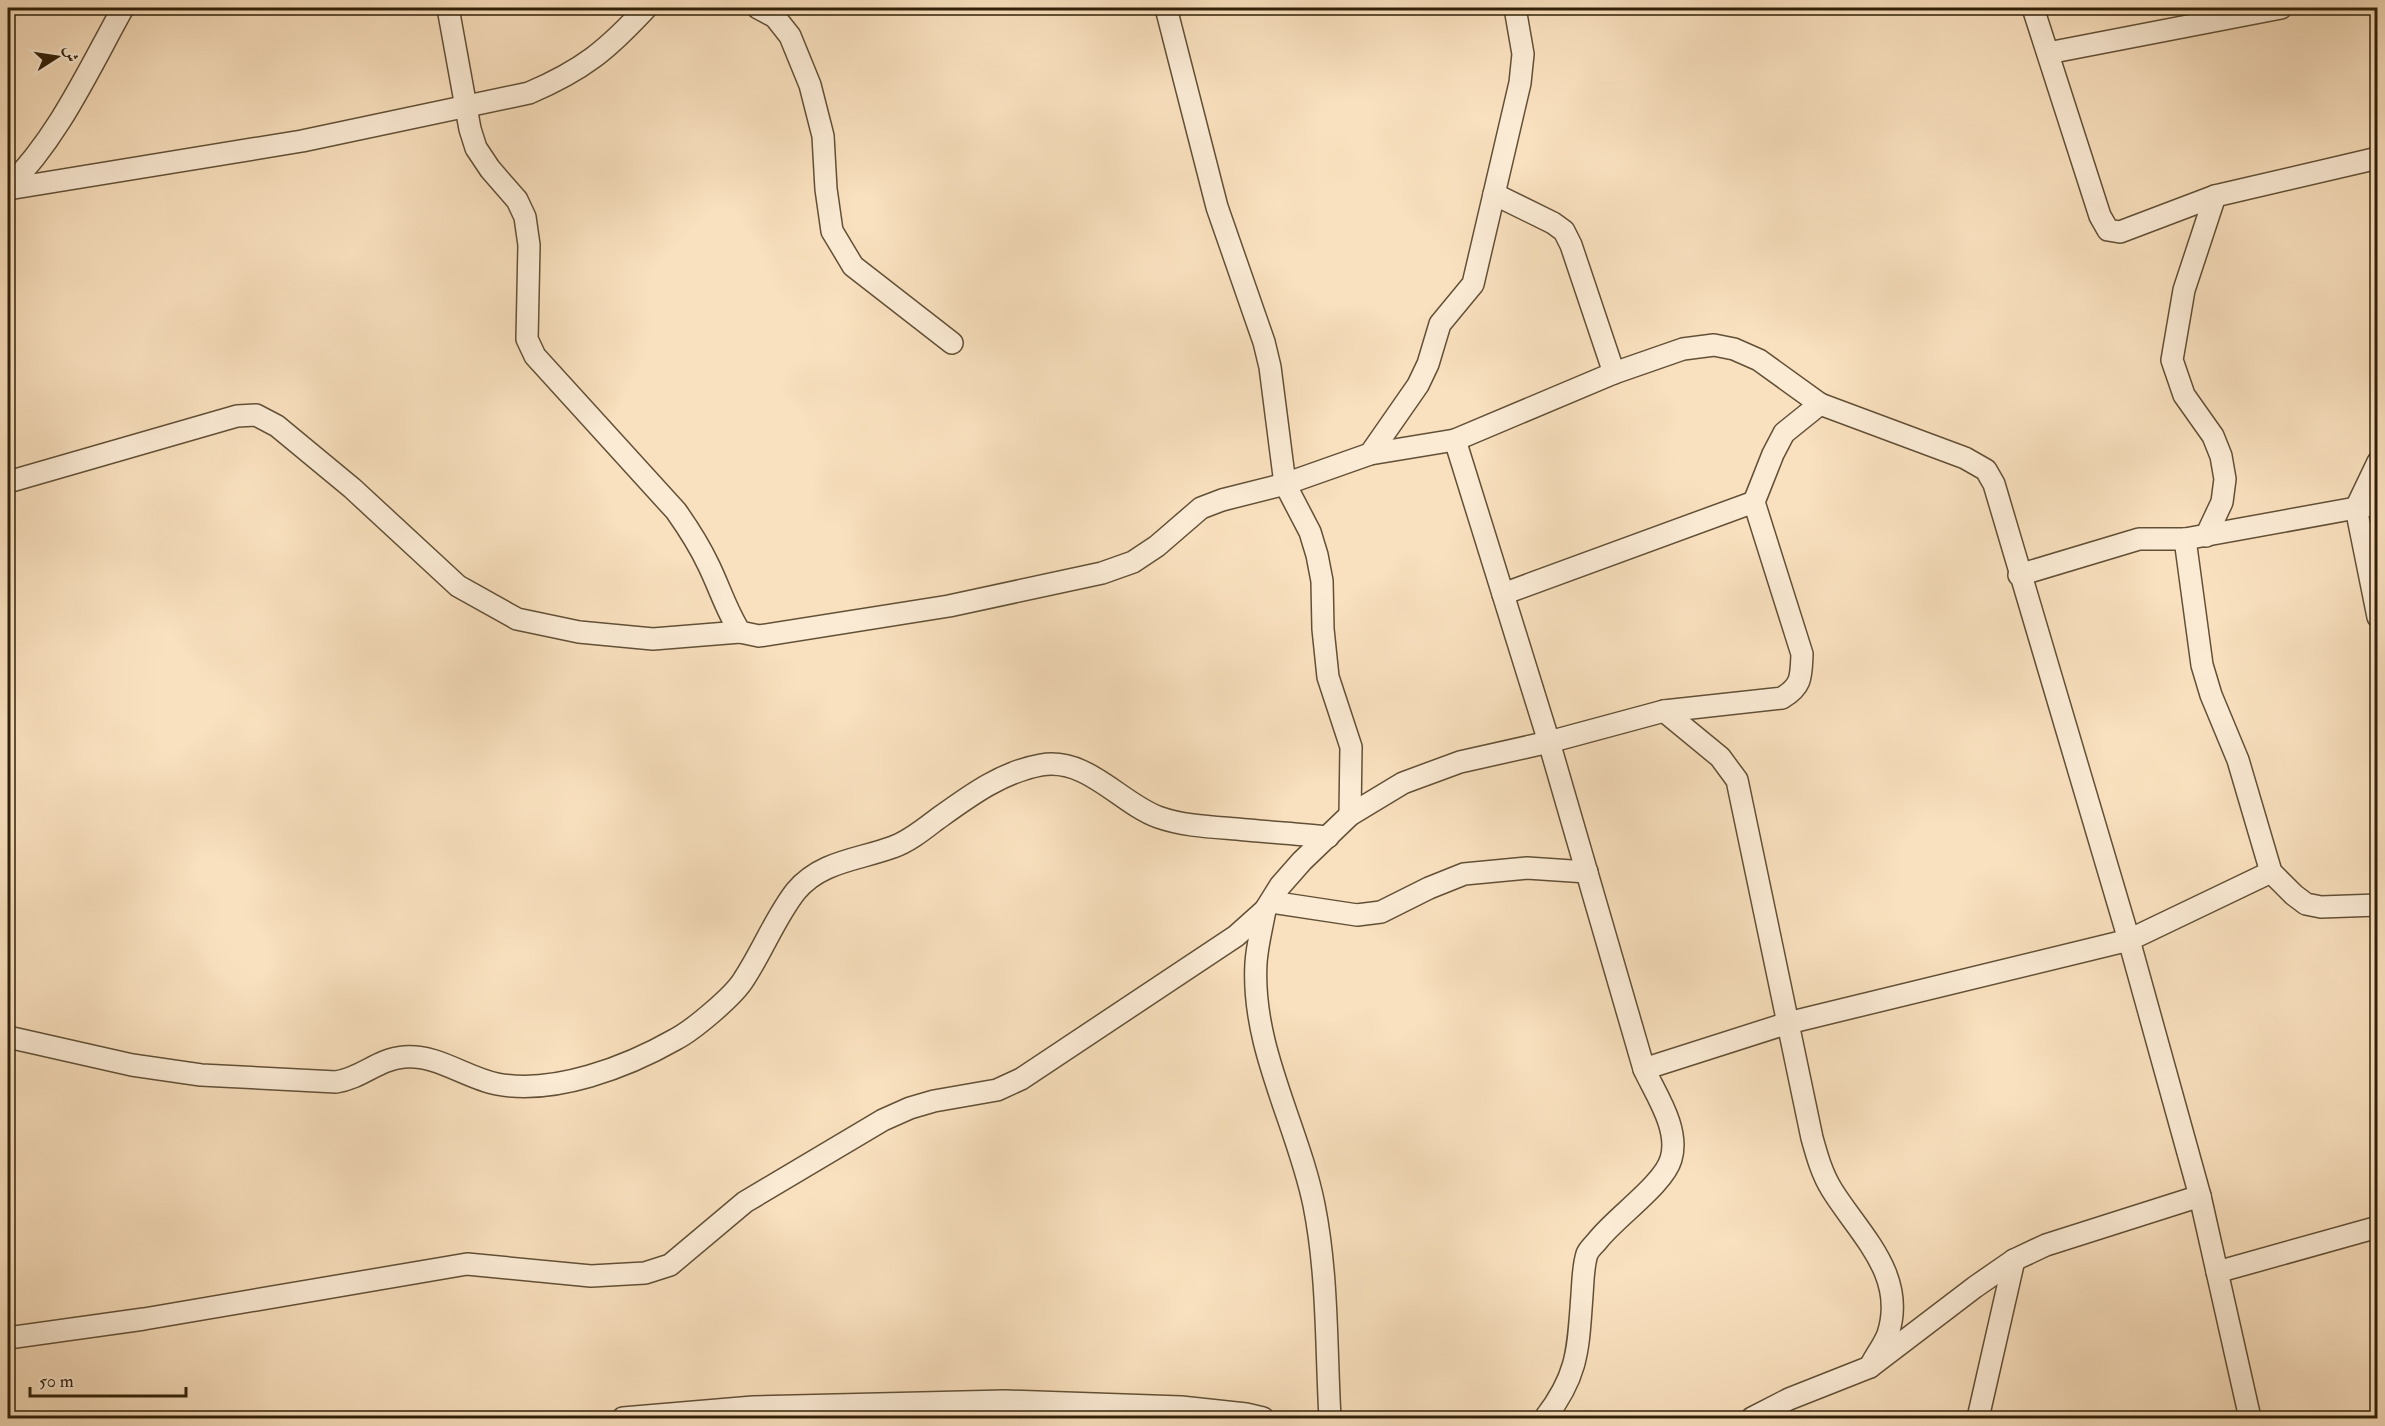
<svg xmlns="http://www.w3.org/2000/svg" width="2385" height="1426" font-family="'IM FELL Double Pica',Amiri,serif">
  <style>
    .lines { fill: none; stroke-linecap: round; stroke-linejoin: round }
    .minor-casing { stroke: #625036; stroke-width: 24 }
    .minor { stroke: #fbebd5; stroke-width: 21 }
  </style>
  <rect width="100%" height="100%" fill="#f9e0be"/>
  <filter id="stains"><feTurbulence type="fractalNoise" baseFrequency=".00333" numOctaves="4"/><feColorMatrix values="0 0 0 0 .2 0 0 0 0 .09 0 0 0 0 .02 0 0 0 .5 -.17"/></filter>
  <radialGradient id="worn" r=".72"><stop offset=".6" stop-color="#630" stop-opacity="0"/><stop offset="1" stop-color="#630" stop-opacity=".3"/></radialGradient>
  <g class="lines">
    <defs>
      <g id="minor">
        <path d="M448 8 470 129 476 148 490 169 517 200 525 217 529 245 527 339 535 356 676 511C688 528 699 545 708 564 719 586 726 610 740 632L759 636 949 606 1102 573 1133 562 1157 546 1201 508 1222 500 1285 484 1370 454 1455 440 1614 373 1683 349 1714 345 1734 349 1759 360 1820 404 1965 458 1986 470 1994 484 2129 940 2200 1196 2250 1418"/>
        <path d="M758 8 775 17 790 36 810 85 823 136 826 189 832 231 853 266 952 343"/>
        <path d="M1166 8 1217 207 1264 342 1270 367 1285 484 1310 532 1317 555 1322 581 1323 629 1328 677 1351 747 1350 815"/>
        <path d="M2033 8 2100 216 2108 230 2120 232 2215 196 2378 158"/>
        <path d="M2048 53 2281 8"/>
        <path d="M8 187C58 138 89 69 123 8"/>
        <path d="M8 189 302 141 529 93C583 70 607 50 646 8"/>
        <path d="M1494 194 1553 223 1564 231 1571 245 1614 373"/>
        <path d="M1455 440 1549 742 1644 1069C1656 1095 1680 1129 1671 1159 1664 1184 1616 1217 1598 1240 1595 1244 1589 1249 1587 1254 1583 1266 1583 1282 1582 1295 1578 1348 1579 1374 1545 1418"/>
        <path d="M1370 454 1418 385 1428 364 1440 324 1473 284 1520 83 1523 54 1515 8"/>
        <path d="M2378 462 2356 508 2378 617"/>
        <path d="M8 482 237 416 256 415 277 426 352 488 458 586 517 619 579 632 653 639 740 632"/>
        <path d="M2206 536 2222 502 2225 479 2221 456 2213 436 2184 395 2172 360 2184 290 2215 196"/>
        <path d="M2185 539 2202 665 2211 695 2238 760 2271 872 2294 895 2306 904 2321 907 2378 905"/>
        <path d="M2019 575 2139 539H2185L2378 504"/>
        <path d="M1503 594 1754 502"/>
        <path d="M1664 711 1720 757 1737 780 1812 1138C1817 1156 1822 1174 1832 1190 1860 1235 1907 1275 1888 1334 1884 1345 1875 1356 1870 1367"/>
        <path d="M1271 902 1357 915 1381 912 1429 888 1464 874 1527 868 1587 872"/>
        <path d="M1265 910C1262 927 1257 946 1256 963 1251 1048 1298 1125 1314 1205 1328 1275 1326 1348 1330 1418"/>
        <path d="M8 1037 132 1065 201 1075 336 1082C362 1078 378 1059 404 1057 437 1054 466 1078 497 1084 554 1095 627 1067 676 1039 693 1030 734 996 744 979 762 952 776 916 796 891 821 861 858 860 893 847 908 842 923 830 936 820 968 797 1001 772 1041 765 1087 757 1120 803 1158 817 1183 826 1211 827 1237 829 1267 832 1298 834 1328 837"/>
        <path d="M1644 1069 1788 1023 2129 940 2271 872"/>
        <path d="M2217 1272 2378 1227"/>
        <path d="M8 1338 144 1319 467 1264 591 1276 645 1273 670 1265 745 1202 883 1120 910 1108 934 1101 997 1090 1021 1079 1236 936 1265 910 1280 886 1302 861 1350 815 1403 783 1460 762 1549 742 1664 711 1782 698C1802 686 1801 677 1802 654L1754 502 1773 454 1784 433 1820 404"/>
        <path d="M623 1418 753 1407 1005 1401 1181 1407 1246 1414 1263 1418"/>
        <path d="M1752 1418 1789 1399 1870 1367 1975 1287 2014 1260 2046 1245 2200 1196"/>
        <path d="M1978 1418 2014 1260"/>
      </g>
    </defs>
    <use href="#minor" class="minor-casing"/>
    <use href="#minor" class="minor"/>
  </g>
  <rect width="2385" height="1426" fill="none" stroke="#f9e0be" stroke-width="30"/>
  <rect x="9" y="9" width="2367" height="1408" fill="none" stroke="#302008" stroke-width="3"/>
  <rect x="15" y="15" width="2355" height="1396" fill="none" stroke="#302008" stroke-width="1.5"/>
  <g transform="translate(57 57) rotate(78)" stroke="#fbebd5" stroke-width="4.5" paint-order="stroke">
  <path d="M0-4.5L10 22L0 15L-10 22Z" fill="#302008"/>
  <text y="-9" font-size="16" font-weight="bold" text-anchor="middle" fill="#302008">ش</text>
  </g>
  <path d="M30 1387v9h156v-9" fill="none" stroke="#302008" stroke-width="3"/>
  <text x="39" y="1387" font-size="18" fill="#302008" stroke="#fbebd5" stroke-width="4.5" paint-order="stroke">50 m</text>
  <rect width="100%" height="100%" filter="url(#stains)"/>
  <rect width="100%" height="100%" fill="url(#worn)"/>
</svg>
